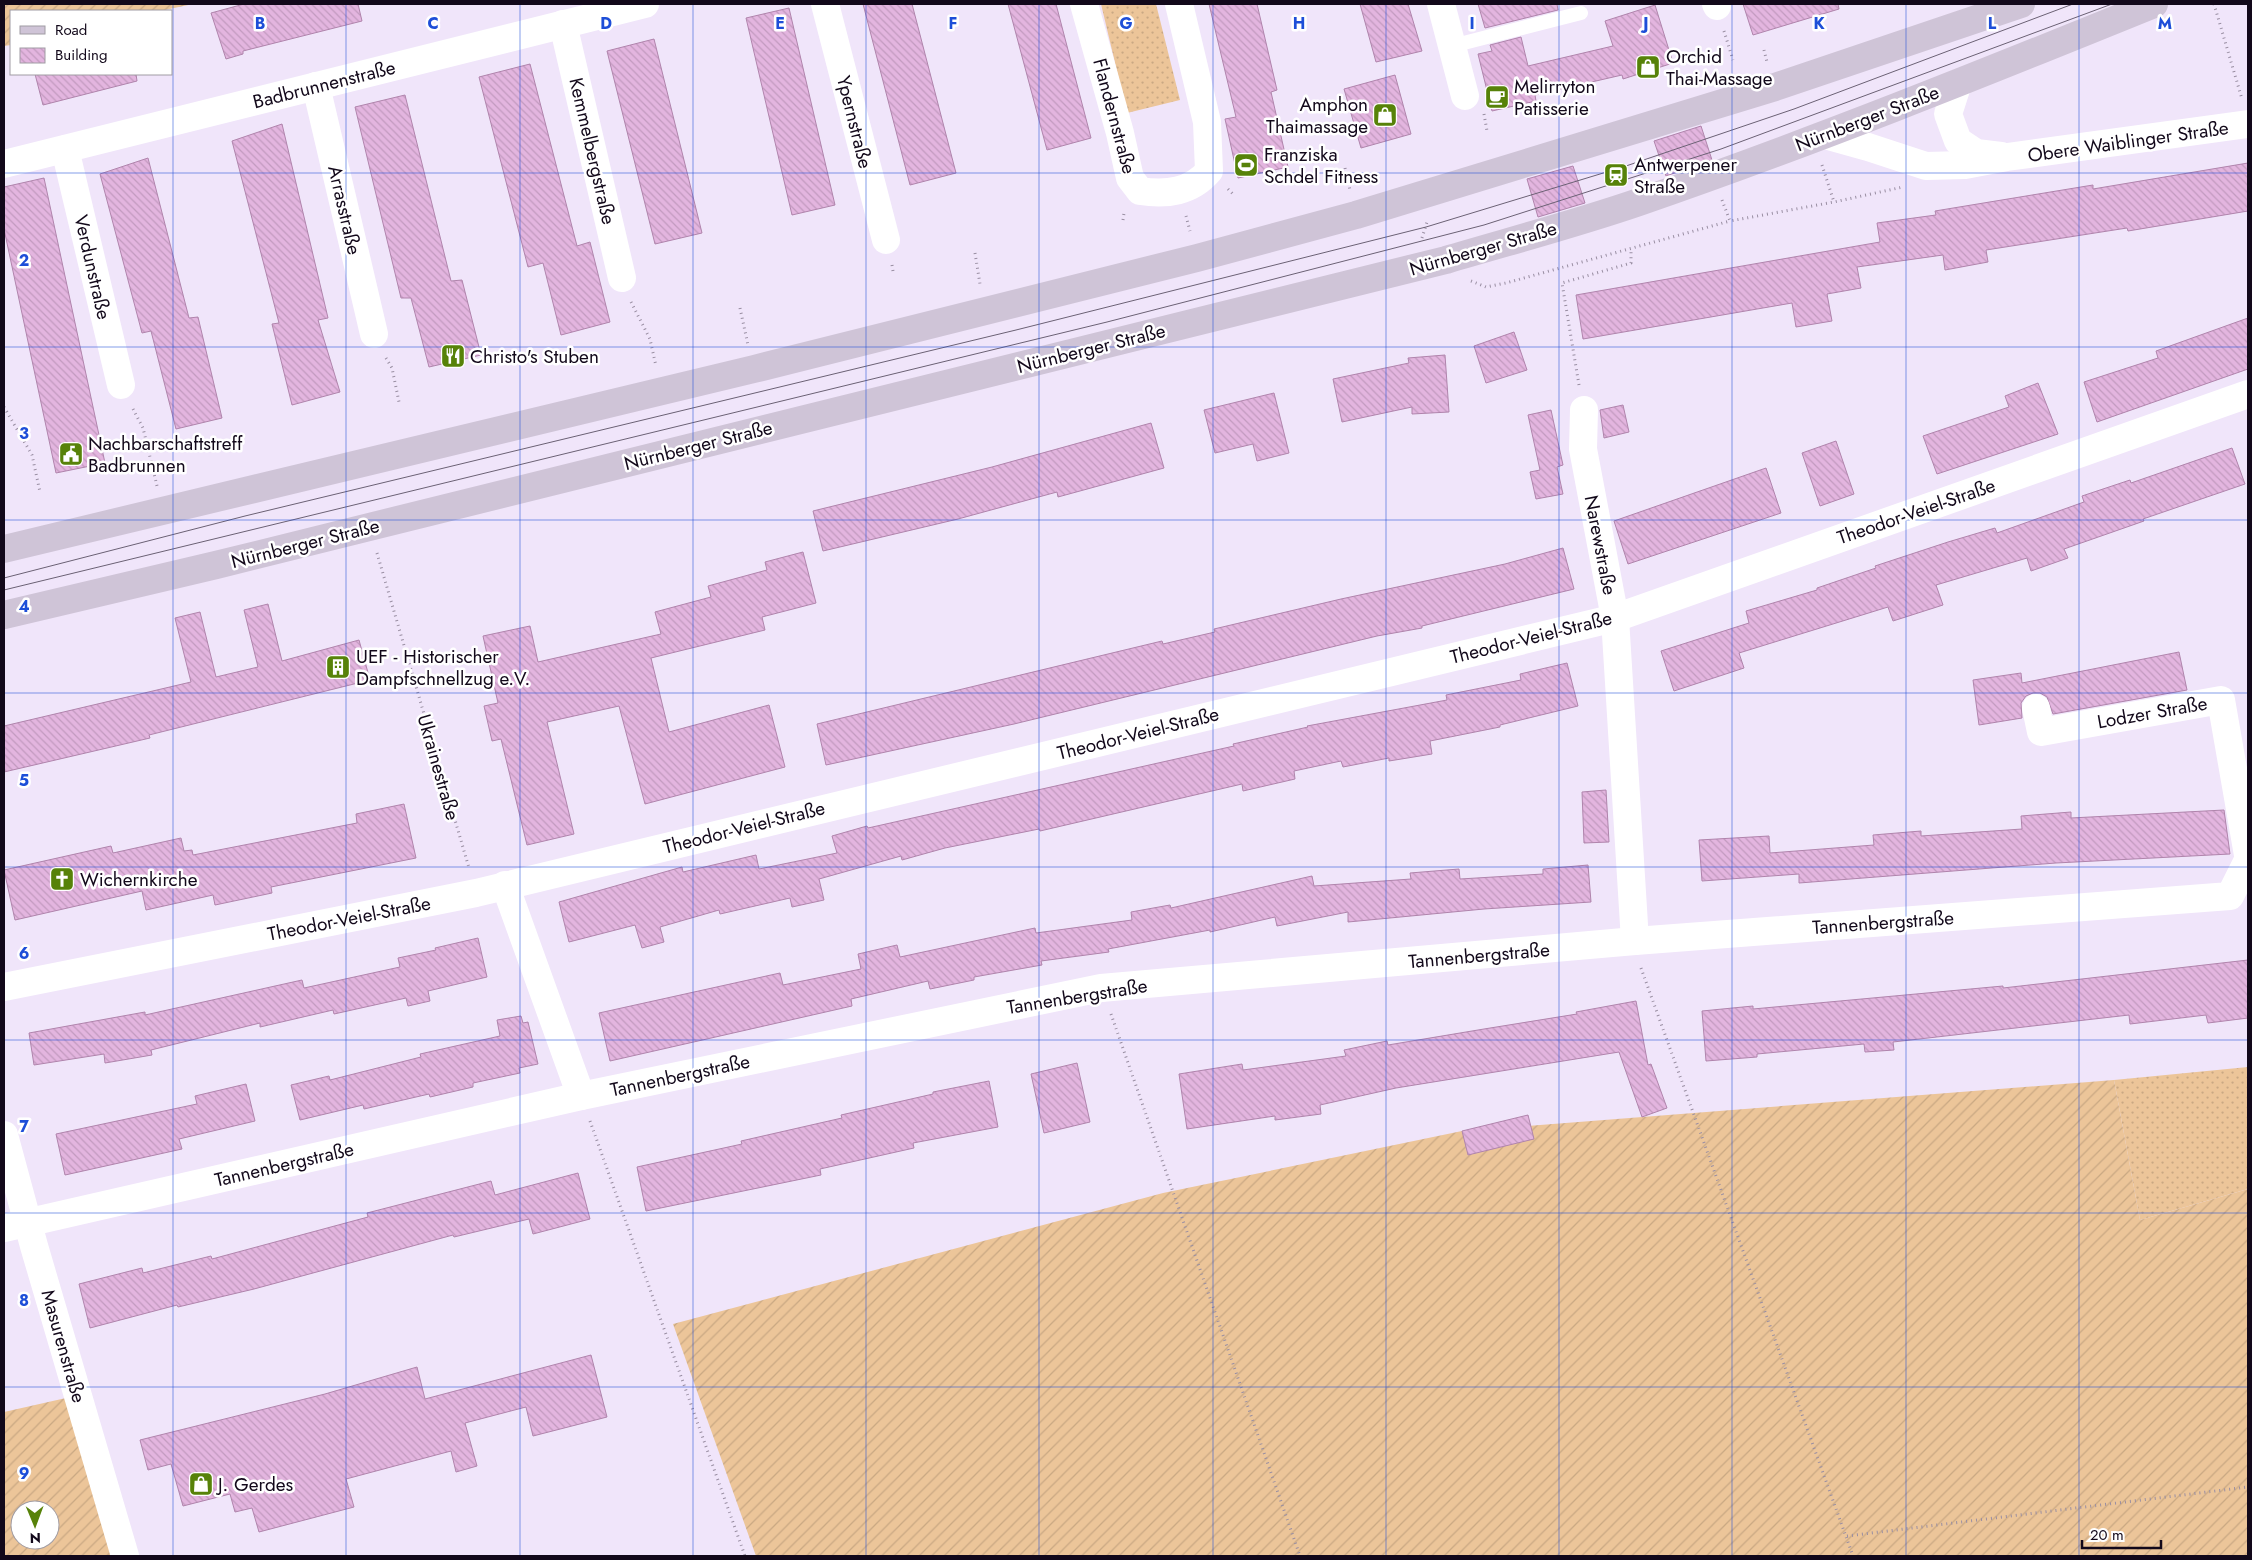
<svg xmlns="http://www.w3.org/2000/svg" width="2252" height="1560" font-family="Jost,sans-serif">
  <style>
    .grass { fill: url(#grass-dots) }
    .garden { fill: url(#garden-furrows); fill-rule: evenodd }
    .building { fill: url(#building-back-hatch); stroke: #b084ac }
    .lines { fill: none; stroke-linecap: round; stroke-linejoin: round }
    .path { stroke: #998ea2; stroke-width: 3; stroke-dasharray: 1 4; stroke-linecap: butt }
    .lane { stroke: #fff; stroke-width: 14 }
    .street { stroke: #fff; stroke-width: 28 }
    .secondary { stroke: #cfc4d7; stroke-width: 28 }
    .tram { stroke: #6b6174; stroke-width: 1 }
    .grid { fill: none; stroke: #1d4ed8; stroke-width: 1; stroke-opacity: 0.55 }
    .labels { text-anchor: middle; stroke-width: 5; stroke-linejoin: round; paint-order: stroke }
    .poi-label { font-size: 19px; fill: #12081a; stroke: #fff; text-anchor: start }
    .street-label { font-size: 19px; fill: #12081a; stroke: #fff }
    .grid-label { font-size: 16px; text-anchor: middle; font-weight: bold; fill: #1d4ed8; stroke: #fff; stroke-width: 5; stroke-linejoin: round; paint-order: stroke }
  </style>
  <defs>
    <pattern id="grass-dots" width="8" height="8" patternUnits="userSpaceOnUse" patternTransform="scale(1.25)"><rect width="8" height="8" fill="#ecc599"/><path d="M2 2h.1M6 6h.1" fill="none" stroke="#c9a883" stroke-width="1.8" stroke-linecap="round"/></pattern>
    <pattern id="garden-furrows" width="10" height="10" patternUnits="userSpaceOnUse" patternTransform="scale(1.25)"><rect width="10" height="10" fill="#ecc599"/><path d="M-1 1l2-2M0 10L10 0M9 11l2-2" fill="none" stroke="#c9a883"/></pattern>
    <pattern id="building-back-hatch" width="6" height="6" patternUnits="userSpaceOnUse" patternTransform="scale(1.25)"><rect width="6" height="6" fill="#e3b5df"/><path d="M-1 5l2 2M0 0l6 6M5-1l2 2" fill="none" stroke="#c29abf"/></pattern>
  </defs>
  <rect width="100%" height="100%" fill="#f0e5fa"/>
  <g class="grass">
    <path d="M1101 4H1156L1180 100 1127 113Z"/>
    <path d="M2248 1067V1189L2140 1220 2114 1080Z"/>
  </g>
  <g class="garden">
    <path d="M4 4H193L160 11H11V45L4 46Z"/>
    <path d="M2114 1080 2140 1220 2248 1189V1556H756L673 1324 1163 1193 1462 1131Z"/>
    <path d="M66 1398 112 1556H4V1412ZM20 1510H50V1540H20Z"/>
  </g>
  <g class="building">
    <path d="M244 4H358L362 21 243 51V54L226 59 211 13Z"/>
    <path d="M863 4H912L956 173 910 185Z"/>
    <path d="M1008 4H1056L1091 138 1047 150Z"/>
    <path d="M1209 4H1257L1277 90 1271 92 1288 167 1238 178 1225 119 1236 117Z"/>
    <path d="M1360 4H1408L1422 51 1376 62Z"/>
    <path d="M1478 4H1557L1558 10 1485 28Z"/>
    <path d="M1743 4H1838L1839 9 1753 35Z"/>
    <path d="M1655 5 1673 63 1623 79 1622 75 1535 95 1536 101 1492 111 1478 54 1492 51 1490 45 1521 37 1528 66 1613 46 1605 21Z"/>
    <path d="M789 8 835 205 792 215 746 18Z"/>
    <path d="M654 39 702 233 655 244 607 51Z"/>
    <path d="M530 64 577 246 590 242 610 322 561 335 543 263 528 267 479 77Z"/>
    <path d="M35 74H136L137 81 43 105Z"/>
    <path d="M1395 75 1411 134 1361 148 1344 89Z"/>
    <path d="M405 95 451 281 462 280 481 355 429 367 411 298H401L355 107Z"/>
    <path d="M282 124 328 318 318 320 340 392 292 405 272 324 279 323 232 141Z"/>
    <path d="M1701 126 1712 160 1666 176 1654 141Z"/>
    <path d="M148 158 189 318 198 317 222 418 176 429 151 331 142 333 100 174Z"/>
    <path d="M2248 163V211L2128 231 2127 228 1986 250 1988 262 1945 270 1943 255 1857 267 1861 288 1827 294 1832 321 1796 327 1792 303 1583 339 1576 295 1880 242 1877 223 1936 215 1935 211 2093 185V189Z"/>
    <path d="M1573 166 1585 203 1538 217 1527 179Z"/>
    <path d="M44 178 105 463 56 473 4 229V187Z"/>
    <path d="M2248 318V369L2097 422 2084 382 2158 358 2156 351Z"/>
    <path d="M1514 332 1527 370 1486 383 1474 346Z"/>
    <path d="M1445 355 1449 412 1412 414V407L1342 422 1333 379 1409 363 1408 358Z"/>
    <path d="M2038 383 2058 434 1937 474 1923 436 2009 407 2005 396Z"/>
    <path d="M1274 393 1289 453 1257 461 1253 444 1215 453 1204 410Z"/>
    <path d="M1623 405 1629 432 1604 438 1600 410Z"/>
    <path d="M1551 410 1563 465 1557 467 1563 494 1536 499 1530 472 1540 470 1528 415Z"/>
    <path d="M1151 423 1164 468 1058 497 1057 492 958 519 823 551 813 511 992 467Z"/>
    <path d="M1836 441 1854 494 1820 506 1802 453Z"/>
    <path d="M2232 448 2245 484 2143 519 2144 521 2064 549 2068 558 2031 571 2027 558 1936 585 1943 605 1893 621 1888 607 1739 653 1744 668 1674 691 1661 651 1749 623 1746 611 1817 590V588L1876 568 1875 566 1948 542 1995 528 1997 533 2084 502 2082 496 2130 480 2131 483Z"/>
    <path d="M1766 468 1781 513 1628 564 1614 521Z"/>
    <path d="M1563 548 1574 589 1422 626V628L1377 636 1014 724 826 765 817 724 1162 641 1163 644 1215 632 1214 629 1341 599 1505 564Z"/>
    <path d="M803 552 816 603 762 617 765 630 651 658 669 732 769 705 785 767 645 804 619 706 547 722 574 834 527 845 501 739 492 741 484 706 498 703 483 636 530 626 538 662 661 634 655 612 711 597 708 586 767 570 765 562Z"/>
    <path d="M268 604 282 661 359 640 370 680 149 735 150 738 4 772V726L191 682 175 618 200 612 216 677 258 667 244 610Z"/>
    <path d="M2179 652 2187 690 2053 714 2047 697 2040 693H2033L2026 696 2021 703 2022 718 1979 725 1973 680 2021 673 2022 683Z"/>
    <path d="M1567 663 1578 706 1500 725V727L1430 741 1432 754 1389 761V758L1343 767 1341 761 1294 771 1295 779 1243 791 1242 784 1040 831 1039 829 945 848 902 860 901 856 819 879 824 900 792 907 790 898 720 914 719 910 660 927 664 942 642 948 635 925 569 942 559 902 682 867 683 872 756 855 759 869 837 853 832 836 867 826 868 828 1234 746 1233 744 1308 727 1307 726 1447 700 1446 695 1521 680 1520 674Z"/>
    <path d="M1606 790 1609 842 1584 843 1582 792Z"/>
    <path d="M404 804 416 858 271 887 272 893 215 905 213 895 146 910 142 891 15 920 4 870 111 846 113 853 181 838 184 851 192 850 193 855 357 823 356 814Z"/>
    <path d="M2224 810 2230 854 2056 863 1799 883V874L1702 881 1699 840 1769 836 1770 853 1874 845 1873 835 1921 831V836L2022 829 2021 816 2071 812V818Z"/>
    <path d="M1588 865 1591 902 1484 909 1348 922V912L1277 926 1275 917 1210 932V930L1108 949 1109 952 1041 961 1042 965 974 977V980L930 989 928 981 851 999 852 1006 610 1061 599 1013 780 973 783 985 861 969 858 954 897 945 900 957 1035 928 1036 933 1132 920 1131 912 1170 905 1171 908 1312 876 1314 886 1411 879 1410 873 1459 869 1460 879 1543 874V869Z"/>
    <path d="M478 938 487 977 428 991 430 1001 408 1006 406 998 334 1014 333 1010 260 1027V1023L151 1050 152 1055 105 1063 104 1054 34 1065 29 1033 145 1012V1015L302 980 304 988 400 967 398 958 436 950 435 948Z"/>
    <path d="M2248 960V1018L2208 1023 2206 1015 2130 1024 2129 1015 1893 1042 1894 1050 1865 1052 1864 1044 1757 1054V1057L1706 1061 1702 1011 1753 1006V1009L2003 986V988Z"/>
    <path d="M1636 1001 1648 1065 1651 1064 1667 1108 1642 1117 1619 1052 1396 1088 1320 1105 1321 1114 1275 1120V1116L1187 1129 1179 1074 1242 1064 1243 1070 1346 1056 1344 1050 1387 1041 1388 1045 1484 1029 1577 1014 1576 1012Z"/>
    <path d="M521 1016 523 1023 528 1022 538 1064 519 1068 520 1073 473 1083V1087L430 1097 429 1094 364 1109 363 1105 300 1120 291 1085 329 1076 330 1080 421 1057 420 1054 500 1036 497 1020Z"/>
    <path d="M1077 1063 1090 1122 1044 1133 1031 1074Z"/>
    <path d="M989 1081 998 1127 913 1143 914 1148 820 1169 821 1175 646 1211 637 1167 742 1144 741 1141 842 1118 841 1115 933 1094V1092Z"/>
    <path d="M246 1084 255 1121 179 1139 182 1149 65 1175 56 1134 197 1104 195 1096Z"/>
    <path d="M1528 1115 1534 1139 1468 1155 1462 1131Z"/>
    <path d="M578 1173 590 1219 533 1234 529 1219 454 1237 453 1235 254 1289 178 1307 177 1305 90 1328 79 1284 142 1268 143 1273 211 1256 212 1259 368 1217 367 1213 491 1181 495 1195Z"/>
    <path d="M591 1355 607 1417 533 1436 526 1407 465 1423 477 1466 456 1472 451 1451 346 1479 354 1507 259 1532 252 1508 235 1512 230 1494 183 1506 171 1464 148 1470 140 1440 325 1394 417 1367 425 1399Z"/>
  </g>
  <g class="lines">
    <g class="path">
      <path d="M2214 4 2242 99"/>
      <path d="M1724 31 1733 60"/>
      <path d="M1764 50 1767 62"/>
      <path d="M1484 114 1487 131"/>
      <path d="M1822 165 1834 202"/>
      <path d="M1345 168 1350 190"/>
      <path d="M1228 189 1235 196"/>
      <path d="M1722 200 1730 221 1834 202 1903 187"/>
      <path d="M1186 216 1190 231"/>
      <path d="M1123 220 1124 213"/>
      <path d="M1422 238 1427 222"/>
      <path d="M975 253 980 284"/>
      <path d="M892 265 893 271"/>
      <path d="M1471 281 1486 287 1506 283 1730 221"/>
      <path d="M631 302 650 339 656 366"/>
      <path d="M740 308 748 345"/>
      <path d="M386 358 392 368 399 402"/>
      <path d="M1579 385 1562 283 1631 263V249"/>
      <path d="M4 407 32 455 40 492"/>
      <path d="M133 409 143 428 157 486"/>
      <path d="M377 553 469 868"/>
      <path d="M1641 968 1853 1556"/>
      <path d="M1111 1014 1300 1556"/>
      <path d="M590 1121 745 1556"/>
      <path d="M1847 1536 2248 1487"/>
    </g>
    <path class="lane" d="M1452 46 1581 13"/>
    <g class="street">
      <path d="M825 4 886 240"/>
      <path d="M1084 4 1120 133 1130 178 1140 191C1167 195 1191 192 1209 171L1207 122 1179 4"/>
      <path d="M1441 4 1465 96"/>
      <path d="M1716 4 1717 6"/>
      <path d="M563 24 622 278"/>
      <path d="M1958 83 1948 114 1958 141 1976 153 2001 156"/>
      <path d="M316 86 374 334"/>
      <path d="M1825 135 1868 147 1926 166 1965 165 2007 157 2248 124"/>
      <path d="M65 149 121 385"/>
      <path d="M4 164 645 4"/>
      <path d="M1584 410 1583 449 1615 618 1635 941"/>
      <path d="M2036 708 2041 732 2221 700 2248 855"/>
      <path d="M505 885 581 1096"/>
      <path d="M4 987 476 893 1615 618 2248 394"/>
      <path d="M4 1135 34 1246 125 1556"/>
      <path d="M4 1228 581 1096 1101 988 1635 941 2230 896 2248 860"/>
    </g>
    <g class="secondary">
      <path d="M4 549 754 369 1197 258 1356 215 1775 87 2021 4"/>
      <path d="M4 615 216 565 1446 260C1510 241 1575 224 1639 202 1813 142 1984 73 2154 4"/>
    </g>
    <g class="tram">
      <path d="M4 578 245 516 1016 330 1426 227 1623 167 1794 109 2073 4"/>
      <path d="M4 590 1107 322 1484 225 1721 149 2112 4"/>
    </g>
  </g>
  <path class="grid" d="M173 4V1556M346 4V1556M520 4V1556M693 4V1556M866 4V1556M1039 4V1556M1213 4V1556M1386 4V1556M1559 4V1556M1732 4V1556M1906 4V1556M2079 4V1556M4 173H2248M4 347H2248M4 520H2248M4 693H2248M4 867H2248M4 1040H2248M4 1213H2248M4 1387H2248"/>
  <defs>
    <symbol id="shop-square" viewBox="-11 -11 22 22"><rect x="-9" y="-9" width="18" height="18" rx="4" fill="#578209" stroke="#fff"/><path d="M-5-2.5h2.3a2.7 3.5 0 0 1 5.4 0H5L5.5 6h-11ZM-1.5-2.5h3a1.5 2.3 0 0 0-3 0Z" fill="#fff"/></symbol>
    <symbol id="cafe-square" viewBox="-11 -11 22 22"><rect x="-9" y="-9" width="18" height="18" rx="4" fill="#578209" stroke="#fff"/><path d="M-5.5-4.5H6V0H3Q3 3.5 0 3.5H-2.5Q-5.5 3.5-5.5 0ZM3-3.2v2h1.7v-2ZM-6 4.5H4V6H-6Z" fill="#fff"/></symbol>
    <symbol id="stadium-square" viewBox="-11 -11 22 22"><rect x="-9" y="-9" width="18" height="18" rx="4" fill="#578209" stroke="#fff"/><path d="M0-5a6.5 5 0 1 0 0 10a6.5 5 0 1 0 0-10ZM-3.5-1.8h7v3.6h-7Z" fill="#fff"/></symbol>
    <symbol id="station-square" viewBox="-11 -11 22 22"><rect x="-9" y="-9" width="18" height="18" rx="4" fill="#578209" stroke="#fff"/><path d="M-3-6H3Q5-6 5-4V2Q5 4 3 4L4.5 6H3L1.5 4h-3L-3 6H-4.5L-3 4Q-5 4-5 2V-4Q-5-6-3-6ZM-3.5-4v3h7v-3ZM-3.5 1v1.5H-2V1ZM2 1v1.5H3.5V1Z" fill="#fff"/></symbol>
    <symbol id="restaurant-square" viewBox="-11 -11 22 22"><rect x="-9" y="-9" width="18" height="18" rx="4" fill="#578209" stroke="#fff"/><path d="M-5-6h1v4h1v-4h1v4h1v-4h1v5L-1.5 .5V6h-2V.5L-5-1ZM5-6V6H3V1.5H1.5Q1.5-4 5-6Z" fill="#fff"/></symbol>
    <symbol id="civic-square" viewBox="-11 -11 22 22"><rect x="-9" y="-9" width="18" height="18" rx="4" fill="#578209" stroke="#fff"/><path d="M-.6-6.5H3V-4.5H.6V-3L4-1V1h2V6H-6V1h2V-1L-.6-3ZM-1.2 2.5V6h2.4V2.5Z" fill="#fff"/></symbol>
    <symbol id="building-square" viewBox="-11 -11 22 22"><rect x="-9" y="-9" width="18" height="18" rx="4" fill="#578209" stroke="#fff"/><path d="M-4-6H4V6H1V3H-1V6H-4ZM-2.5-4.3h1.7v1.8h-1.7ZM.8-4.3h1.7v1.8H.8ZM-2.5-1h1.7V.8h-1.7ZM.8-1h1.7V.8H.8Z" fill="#fff"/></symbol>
    <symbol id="church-square" viewBox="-11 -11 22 22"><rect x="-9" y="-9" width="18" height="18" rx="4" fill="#578209" stroke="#fff"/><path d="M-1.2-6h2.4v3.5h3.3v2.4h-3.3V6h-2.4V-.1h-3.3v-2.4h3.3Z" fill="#fff"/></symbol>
  </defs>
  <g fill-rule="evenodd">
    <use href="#shop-square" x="1634" y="53" width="28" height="28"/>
    <use href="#cafe-square" x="1483" y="83" width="28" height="28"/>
    <use href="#shop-square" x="1371" y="101" width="28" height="28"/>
    <use href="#stadium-square" x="1232" y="151" width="28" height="28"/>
    <use href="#station-square" x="1602" y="161" width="28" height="28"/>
    <use href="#restaurant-square" x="439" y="342" width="28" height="28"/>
    <use href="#civic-square" x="57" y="440" width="28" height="28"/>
    <use href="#building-square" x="324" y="653" width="28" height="28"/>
    <use href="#church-square" x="48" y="865" width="28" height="28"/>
    <use href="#shop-square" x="187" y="1470" width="28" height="28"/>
  </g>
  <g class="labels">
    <g class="poi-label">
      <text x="1666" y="63">Orchid<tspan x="1666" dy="22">Thai-Massage</tspan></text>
      <text x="1514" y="93">Melirryton<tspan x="1514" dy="22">Patisserie</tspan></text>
      <text x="1368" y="111" text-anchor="end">Amphon<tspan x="1368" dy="22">Thaimassage</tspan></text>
      <text x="1264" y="161">Franziska<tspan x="1264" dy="22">Schdel Fitness</tspan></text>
      <text x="1634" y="171">Antwerpener<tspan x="1634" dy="22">Straße</tspan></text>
      <text x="470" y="363">Christo's Stuben</text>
      <text x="88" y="450">Nachbarschaftstreff<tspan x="88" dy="22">Badbrunnen</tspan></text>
      <text x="356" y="663">UEF - Historischer<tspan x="356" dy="22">Dampfschnellzug e.V.</tspan></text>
      <text x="80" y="886">Wichernkirche</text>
      <text x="218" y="1491">J. Gerdes</text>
    </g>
    <g class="street-label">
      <text transform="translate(324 84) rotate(-14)" y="7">Badbrunnenstraße</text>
      <text transform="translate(1115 116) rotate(75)" y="7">Flandernstraße</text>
      <text transform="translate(1867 118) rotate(-21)" y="7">Nürnberger Straße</text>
      <text transform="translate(855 122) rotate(76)" y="7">Ypernstraße</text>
      <text transform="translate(2128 141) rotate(-8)" y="7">Obere Waiblinger Straße</text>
      <text transform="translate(593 151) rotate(77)" y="7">Kemmelbergstraße</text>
      <text transform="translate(345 210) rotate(77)" y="7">Arrasstraße</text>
      <text transform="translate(1483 248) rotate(-16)" y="7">Nürnberger Straße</text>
      <text transform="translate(93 267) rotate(77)" y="7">Verdunstraße</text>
      <text transform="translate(1091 348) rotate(-14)" y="7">Nürnberger Straße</text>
      <text transform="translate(698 445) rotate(-14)" y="7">Nürnberger Straße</text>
      <text transform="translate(1916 511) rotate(-19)" y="7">Theodor-Veiel-Straße</text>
      <text transform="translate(305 543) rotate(-14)" y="7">Nürnberger Straße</text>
      <text transform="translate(1601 545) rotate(79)" y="7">Narewstraße</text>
      <text transform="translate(1531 637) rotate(-14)" y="7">Theodor-Veiel-Straße</text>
      <text transform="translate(2152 712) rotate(-10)" y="7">Lodzer Straße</text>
      <text transform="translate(1138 733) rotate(-14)" y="7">Theodor-Veiel-Straße</text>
      <text transform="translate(439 767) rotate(74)" y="7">Ukrainestraße</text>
      <text transform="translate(744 827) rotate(-14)" y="7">Theodor-Veiel-Straße</text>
      <text transform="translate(349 918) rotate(-11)" y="7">Theodor-Veiel-Straße</text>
      <text transform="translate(1883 922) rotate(-4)" y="7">Tannenbergstraße</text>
      <text transform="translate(1479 955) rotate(-5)" y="7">Tannenbergstraße</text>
      <text transform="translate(1077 996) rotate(-9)" y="7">Tannenbergstraße</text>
      <text transform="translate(680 1075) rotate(-12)" y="7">Tannenbergstraße</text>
      <text transform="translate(284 1164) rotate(-13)" y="7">Tannenbergstraße</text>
      <text transform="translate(64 1346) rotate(74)" y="7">Masurenstraße</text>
    </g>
  </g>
  <g class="grid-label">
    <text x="260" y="29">B</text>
    <text x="433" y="29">C</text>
    <text x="606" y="29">D</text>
    <text x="780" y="29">E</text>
    <text x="953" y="29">F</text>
    <text x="1126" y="29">G</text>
    <text x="1299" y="29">H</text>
    <text x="1472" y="29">I</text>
    <text x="1646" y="29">J</text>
    <text x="1819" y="29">K</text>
    <text x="1992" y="29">L</text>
    <text x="2165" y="29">M</text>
    <text x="24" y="266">2</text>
    <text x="24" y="439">3</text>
    <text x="24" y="612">4</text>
    <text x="24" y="786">5</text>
    <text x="24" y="959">6</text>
    <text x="24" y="1132">7</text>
    <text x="24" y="1306">8</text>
    <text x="24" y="1479">9</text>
  </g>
  <rect width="2252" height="1560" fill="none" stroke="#12081a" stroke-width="10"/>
  <rect x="10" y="10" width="162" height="65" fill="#ffffff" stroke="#a09ca3"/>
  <rect x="20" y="26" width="25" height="8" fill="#cfc4d7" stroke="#a09ca3"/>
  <text x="55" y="35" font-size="15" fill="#12081a">Road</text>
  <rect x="20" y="48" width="25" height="15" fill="url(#building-back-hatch)" stroke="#a09ca3"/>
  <text x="55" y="60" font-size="15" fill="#12081a">Building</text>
  <g transform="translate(35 1525) rotate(179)"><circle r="24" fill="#ffffff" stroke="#a09ca3"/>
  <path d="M0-4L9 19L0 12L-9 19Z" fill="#578209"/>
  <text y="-8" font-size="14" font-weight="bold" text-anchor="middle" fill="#12081a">N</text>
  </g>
  <path d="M2082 1540v8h79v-8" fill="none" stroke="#12081a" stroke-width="2.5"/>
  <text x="2090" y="1540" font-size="15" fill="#12081a" stroke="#ffffff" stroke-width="4" paint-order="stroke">20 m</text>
</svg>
